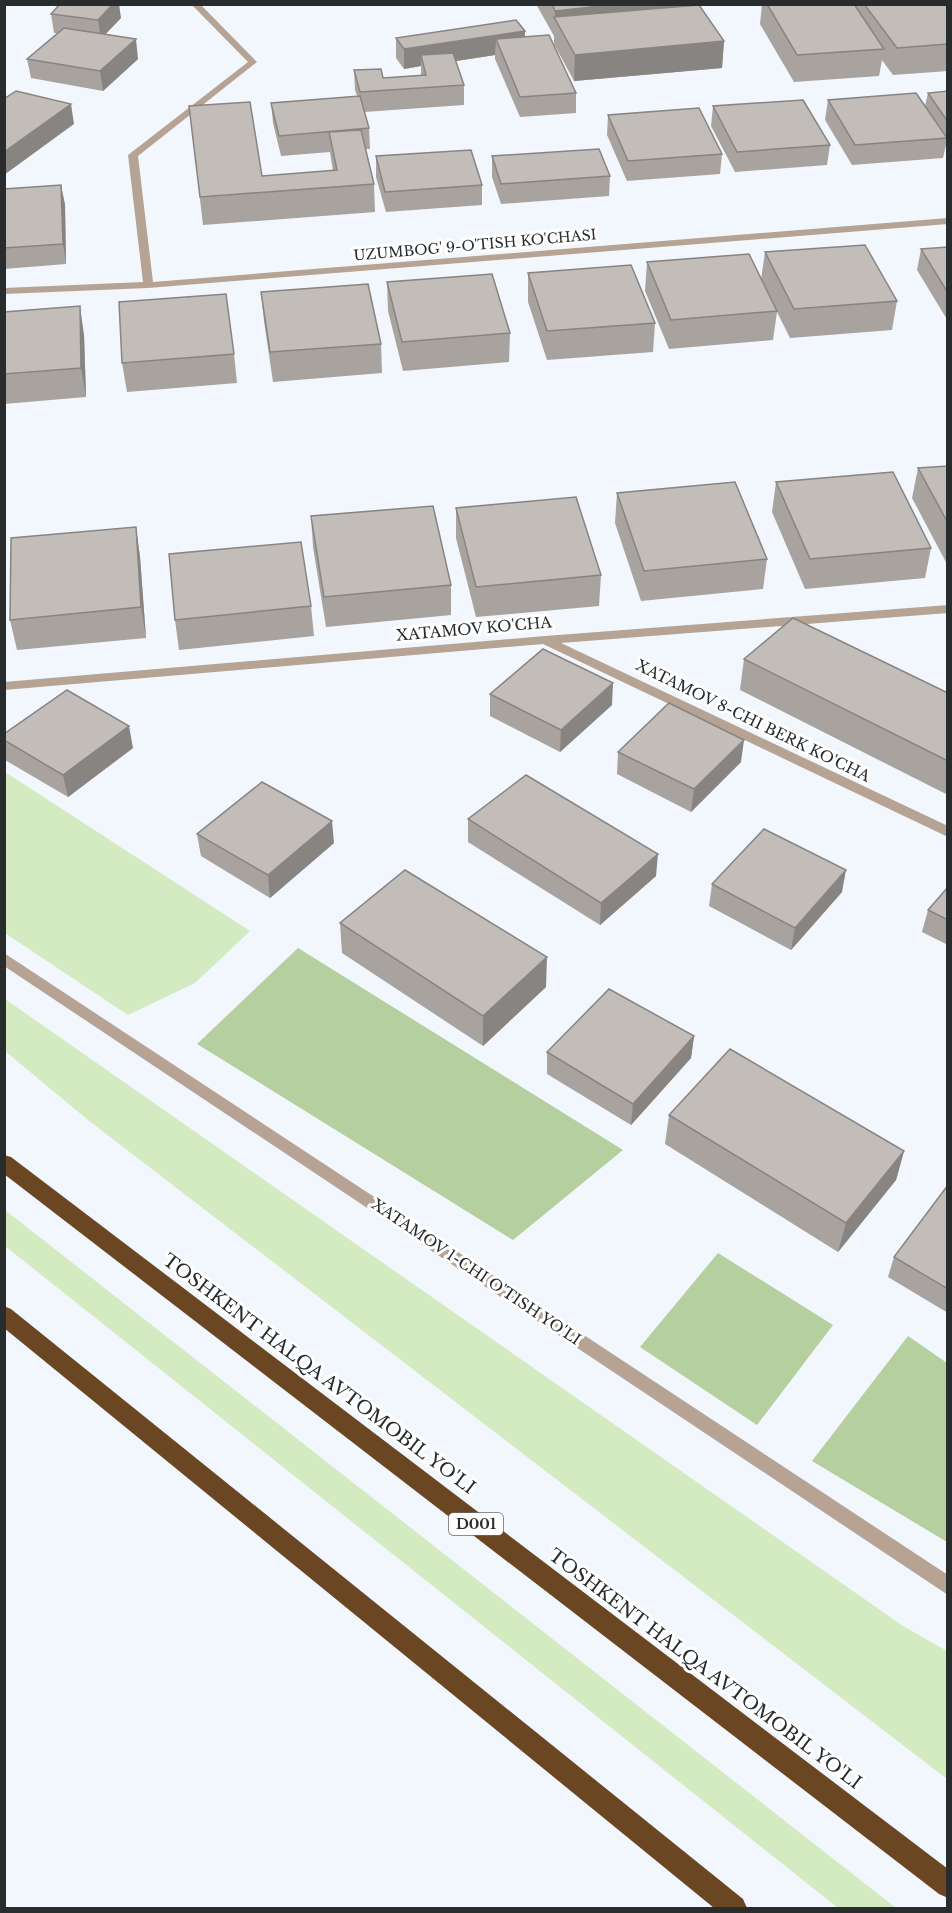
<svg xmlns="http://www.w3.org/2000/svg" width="952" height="1913" font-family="'Libre Baskerville',serif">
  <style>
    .green { fill: #d4eac0 }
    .forest { fill: #b6cf9e }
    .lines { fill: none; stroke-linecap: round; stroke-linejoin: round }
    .minor { fill: #b6a393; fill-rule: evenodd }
    .highway { fill: #6b4622; fill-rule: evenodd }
    .wall { fill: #a8a39f }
    .shaded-wall { fill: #888482 }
    .building { fill: #c3bdb9; stroke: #888482; stroke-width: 1.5 }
    .labels { text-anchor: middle; stroke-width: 6; stroke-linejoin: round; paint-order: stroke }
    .far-street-label { font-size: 14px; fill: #292c2d; stroke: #fff }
    .shield { fill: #fff; stroke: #696b6c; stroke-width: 1.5 }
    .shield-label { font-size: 14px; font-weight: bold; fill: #292c2d }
    .street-label { font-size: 15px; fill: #292c2d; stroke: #fff }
    .near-street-label { font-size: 18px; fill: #292c2d; stroke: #fff }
  </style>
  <rect width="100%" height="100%" fill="#f1f7fc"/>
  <g class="green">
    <path d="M5 772 250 931 195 983 128 1015 5 933Z"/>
    <path d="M5 999 903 1626 947 1651V1779L88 1120 5 1051Z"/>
    <path d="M5 1210 896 1908H838L5 1246Z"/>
  </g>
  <g class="forest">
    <path d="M298 948 623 1150 513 1240 197 1044Z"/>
    <path d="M718 1253 833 1325 757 1425 640 1347Z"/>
    <path d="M908 1336 947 1363V1542L812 1461Z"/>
  </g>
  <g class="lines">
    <g class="minor">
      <path d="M191 4H200L257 62 138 156 153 282 948 218V224L148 288 4 294V288L143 282 128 155 248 62Z"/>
      <path d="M948 605V613L561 643 948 826V837L543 644 4 690V682L545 636Z"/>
      <path d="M4 953 948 1575V1595L4 966Z"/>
    </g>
    <g class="highway">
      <path d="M4 1155 11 1157 948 1869V1898L939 1894 4 1174Z"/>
      <path d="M4 1306 11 1309 743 1899 747 1908H714L4 1328Z"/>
    </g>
  </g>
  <g class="wall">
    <path d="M536 4H689V6L724 41 722 68 574 81 554 44V36Z"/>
    <path d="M762 4H948V71L893 75 882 60 879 76 794 82 760 24Z"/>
    <path d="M51 14 121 18 105 34 138 59 103 91 31 78 27 59 57 33H54Z"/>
    <path d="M525 31V37L576 93V113L520 117 495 59V55L456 61 464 85V105L364 112 369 128 370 149H365L374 184 375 212 203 225 189 106 262 176 333 171 330 152 281 156 273 123 271 103 357 96 355 90 354 70 383 78 421 75V66L404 69 396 58V38Z"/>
    <path d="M948 91V147L946 145 943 158 852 165 825 120 828 100 925 106 928 93Z"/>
    <path d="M713 106 830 145 827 165 735 172 711 126Z"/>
    <path d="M608 115 722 154 720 174 627 181 607 135Z"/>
    <path d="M376 156 482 185V205L386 212 376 177Z"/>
    <path d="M492 156 610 176 609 196 501 204 492 177Z"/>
    <path d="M61 185 65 205 66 264 4 269V189Z"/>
    <path d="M948 247V321L917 270 921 249Z"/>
    <path d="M765 252 897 301 892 330 790 338 777 312 773 340 669 349 645 291 647 262 761 280Z"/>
    <path d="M528 273 655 323 653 352 547 360 528 302Z"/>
    <path d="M387 282 510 333 509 362 403 371 388 311Z"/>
    <path d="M261 292 381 344 382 373 273 382 264 321Z"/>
    <path d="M4 312 84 335 86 397 4 404Z"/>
    <path d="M234 354 237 383 127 392 122 363Z"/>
    <path d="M948 466V566L912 498 918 468Z"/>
    <path d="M776 482 931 548 925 578 805 589 772 512Z"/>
    <path d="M617 493 767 559 763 589 641 601 615 523Z"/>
    <path d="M456 508 601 575 599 606 476 617 456 538Z"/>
    <path d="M311 516 451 585V615L326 627 313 547Z"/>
    <path d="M136 527 140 557 146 638 17 650 10 620Z"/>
    <path d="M311 606 314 636 179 650 175 620Z"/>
    <path d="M744 659 948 693V795L740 690Z"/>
    <path d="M490 694 612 705 560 752 490 716Z"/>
    <path d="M4 734 133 748 68 797 5 760Z"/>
    <path d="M618 752 741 762 691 812 617 774Z"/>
    <path d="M468 819 656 876 600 925 468 842Z"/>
    <path d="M197 834 334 843 270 898 201 856Z"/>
    <path d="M712 884 842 892 791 950 709 906Z"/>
    <path d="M948 887V945L922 932 928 910Z"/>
    <path d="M340 923 546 987 483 1046 342 953Z"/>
    <path d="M694 1036 691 1058 631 1125 547 1074V1052Z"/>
    <path d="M669 1115 904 1151 896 1180 838 1252 665 1144Z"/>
    <path d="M948 1185V1313L888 1277 894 1257Z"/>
  </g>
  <g class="shaded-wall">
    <path d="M113 4H119L121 18 101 39 98 20Z"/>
    <path d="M619 4H689L688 24 555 19V11Z"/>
    <path d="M525 31 524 50 496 39 495 55 424 66 421 55V66L404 69V49Z"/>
    <path d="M136 39 138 59 103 91 100 71Z"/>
    <path d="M724 41 722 68 574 81 575 55Z"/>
    <path d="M71 104 74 124 4 175V152Z"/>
    <path d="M61 185 65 205 66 264 63 244Z"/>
    <path d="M80 306 84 335 86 397 81 368Z"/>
    <path d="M136 527 140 557 146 638 141 607Z"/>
    <path d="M613 683 612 705 560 752 561 730Z"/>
    <path d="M129 726 133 748 68 797 63 775Z"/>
    <path d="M744 740 741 762 691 812 694 789Z"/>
    <path d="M332 821 334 843 270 898 268 875Z"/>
    <path d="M658 854 656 876 600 925 601 903Z"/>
    <path d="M846 870 842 892 791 950 795 928Z"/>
    <path d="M547 957 546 987 483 1046V1016Z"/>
    <path d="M694 1036 691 1058 631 1125 633 1104Z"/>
    <path d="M904 1151 896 1180 838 1252 846 1223Z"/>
  </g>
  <g class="building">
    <path d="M60 4H113L98 20 51 14Z"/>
    <path d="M552 4H619L555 11Z"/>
    <path d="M767 4H854L884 49 797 55Z"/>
    <path d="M864 4H948V44L897 48Z"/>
    <path d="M699 5 724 41 575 55 554 17Z"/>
    <path d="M516 20 525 31 404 49 396 38Z"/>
    <path d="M64 28 136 39 100 71 27 59Z"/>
    <path d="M549 35 576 93 520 97 496 39Z"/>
    <path d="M453 53 464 85 360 92 354 70 381 69 383 78 426 75 421 55Z"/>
    <path d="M16 91 71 104 4 152V99Z"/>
    <path d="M948 91V122L928 93Z"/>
    <path d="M916 93 947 138 855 145 828 100Z"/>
    <path d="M360 96 369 128 279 136 271 103Z"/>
    <path d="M803 100 830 145 737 152 713 106Z"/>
    <path d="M250 102 262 176 337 170 329 132 361 130 374 184 200 197 189 106Z"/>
    <path d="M699 108 722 154 628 161 608 115Z"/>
    <path d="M599 149 610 176 501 184 492 156Z"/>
    <path d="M471 150 482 185 385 192 376 156Z"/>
    <path d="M61 185 63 244 4 248V189Z"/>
    <path d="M865 245 897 301 794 309 765 252Z"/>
    <path d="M948 247V293L921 249Z"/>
    <path d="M749 254 777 311 671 320 647 262Z"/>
    <path d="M631 265 655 323 547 331 528 273Z"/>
    <path d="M492 274 510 333 402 342 387 282Z"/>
    <path d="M368 284 381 344 270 352 261 292Z"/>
    <path d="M226 294 234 354 122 363 119 302Z"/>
    <path d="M80 306 81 368 4 374V312Z"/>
    <path d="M948 466V523L918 468Z"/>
    <path d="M893 472 931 548 810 559 776 482Z"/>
    <path d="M735 482 767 559 644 571 617 493Z"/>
    <path d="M576 497 601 575 476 587 456 508Z"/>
    <path d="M433 506 451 585 324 597 311 516Z"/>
    <path d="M136 527 141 607 10 620 11 538Z"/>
    <path d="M301 542 311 606 175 620 169 554Z"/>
    <path d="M793 618 948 693V761L744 659Z"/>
    <path d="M543 649 613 683 561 730 490 694Z"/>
    <path d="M67 690 129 726 63 775 4 740V734Z"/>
    <path d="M669 703 744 740 694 789 618 752Z"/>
    <path d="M526 775 658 854 601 903 468 819Z"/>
    <path d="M262 782 332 821 268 875 197 834Z"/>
    <path d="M764 829 846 870 795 928 712 884Z"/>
    <path d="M405 870 547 957 483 1016 340 923Z"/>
    <path d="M948 887V920L928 910Z"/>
    <path d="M609 989 694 1036 633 1104 547 1052Z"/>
    <path d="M730 1049 904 1151 846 1223 669 1115Z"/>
    <path d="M948 1185V1289L894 1257Z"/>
  </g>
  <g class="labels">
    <g class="far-street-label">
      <text transform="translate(475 245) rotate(-5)" y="5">UZUMBOG' 9-O'TISH KO'CHASI</text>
    </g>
    <rect class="shield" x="449" y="1513" width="54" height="22" rx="4.5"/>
    <g class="shield-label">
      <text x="476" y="1529">D001</text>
    </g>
    <g class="street-label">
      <text transform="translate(474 629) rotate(-5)" y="5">XATAMOV KO'CHA</text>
      <text transform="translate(753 721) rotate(26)" y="5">XATAMOV 8-CHI BERK KO'CHA</text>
      <text transform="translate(476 1272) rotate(34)" y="5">XATAMOV 1-CHI O'TISH YO'LI</text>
    </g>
    <g class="near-street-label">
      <text transform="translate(319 1374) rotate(37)" y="6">TOSHKENT HALQA AVTOMOBIL YO'LI</text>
      <text transform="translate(705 1669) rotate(37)" y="6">TOSHKENT HALQA AVTOMOBIL YO'LI</text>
    </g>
  </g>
  <rect width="952" height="1913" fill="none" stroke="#292c2d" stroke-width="12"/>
</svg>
